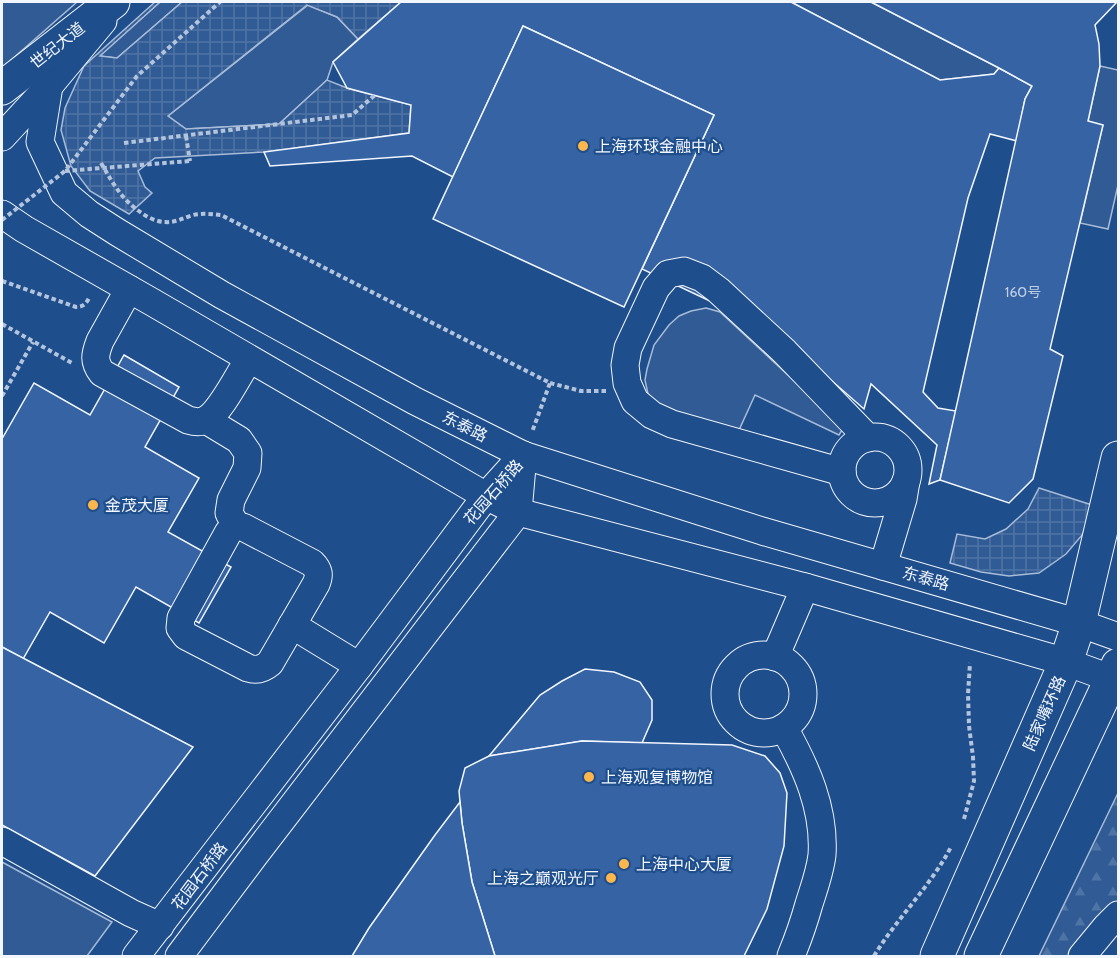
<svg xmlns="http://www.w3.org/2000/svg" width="1120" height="958" font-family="Cabin,'Noto Sans SC',sans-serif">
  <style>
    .built { fill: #305b95; stroke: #a8bbd7; stroke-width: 1.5 }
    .forest { fill: url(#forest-firs); stroke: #a8bbd7; stroke-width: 1.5 }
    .plaza { fill: url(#plaza-grid); stroke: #a8bbd7; stroke-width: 1.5 }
    .building { fill: #3563a3; stroke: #f2f6ff; stroke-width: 1.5 }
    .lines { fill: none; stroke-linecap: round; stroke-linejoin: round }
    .minor-casing { stroke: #f2f6ff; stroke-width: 29 }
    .major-casing { stroke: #f2f6ff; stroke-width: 35 }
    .path { stroke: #b3c4dc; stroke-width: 4; stroke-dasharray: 4.5 3; stroke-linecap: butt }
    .minor { stroke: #1f4e8c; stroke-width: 27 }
    .major { stroke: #1f4e8c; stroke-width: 33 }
    .path-bridge { stroke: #b3c4dc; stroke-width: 4; stroke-dasharray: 4.5 3; stroke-linecap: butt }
    .poi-dot { fill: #ffb74d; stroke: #1f4e8c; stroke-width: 2 }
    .labels { text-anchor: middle; stroke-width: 4.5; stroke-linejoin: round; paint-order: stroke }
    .number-label { font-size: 14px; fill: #c3d1e8 }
    .street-label { font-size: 16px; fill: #f2f6ff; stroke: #1f4e8c }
    .poi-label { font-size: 16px; fill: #f2f6ff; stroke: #1f4e8c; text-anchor: start }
  </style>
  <defs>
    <pattern id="forest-firs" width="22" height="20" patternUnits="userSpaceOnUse" patternTransform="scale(1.5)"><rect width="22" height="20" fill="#305b95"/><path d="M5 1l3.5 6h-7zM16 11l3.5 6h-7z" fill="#4e73a5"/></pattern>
    <pattern id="plaza-grid" width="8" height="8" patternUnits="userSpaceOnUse" patternTransform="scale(1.5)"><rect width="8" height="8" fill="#305b95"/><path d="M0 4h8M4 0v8" fill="none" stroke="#4e73a5"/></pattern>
  </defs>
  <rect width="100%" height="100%" fill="#1f4e8c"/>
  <g class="built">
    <path d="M2 2H77L2 68Z"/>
    <path d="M160 2H182L117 58 99 56Z"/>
    <path d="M791 2H871L999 68 994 74 940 80Z"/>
    <path d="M308 5 337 17 358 39 333 62 327 80 279 124 186 129 168 116Z"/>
    <path d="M1100 66 1118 70V185L1108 229 1080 223 1103 125 1088 121Z"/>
    <path d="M706 308 720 312 844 427 839 435 755 395 739 430 670 411 657 404 648 394 645 380 647 369 654 345 669 325 679 316 691 311Z"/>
    <path d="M2 862 112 922 87 956H2Z"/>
  </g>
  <path class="forest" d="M1118 793V906L1070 956H1039Z"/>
  <g class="plaza">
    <path d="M155 2H160L100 56 117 58 182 2H401L358 39 337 17 307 5 168 116 186 129 279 124 327 80 347 88 411 105 409 133 264 152 155 158 138 171 145 187 152 193 129 214 90 191 71 166 61 130 65 108 84 66Z"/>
    <path d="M1039 488 1092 505 1083 534 1066 554 1039 573 1009 576 981 572 950 563 957 534 985 539 1006 529 1028 509Z"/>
  </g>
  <g class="building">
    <path d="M401 2H791L940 80 994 74 999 68 1032 86 1025 99 1017 141 990 134 968 198 923 392 938 408 956 411 940 480 929 484 937 445 871 384 864 409 784 339 729 310 642 269 714 115 523 26 453 177 412 156 270 166 264 152 409 133 411 105 347 88 333 62Z"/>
    <path d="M871 2H1117L1095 25 1099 44 1100 66 1088 121 1103 125 1050 349 1063 356 1033 479 1009 503 940 480 1025 99 1032 86 999 68Z"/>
    <path d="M523 26 714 115 624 307 433 219Z"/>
    <path d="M124 355 179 387 145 447 199 478 168 532 231 567 199 623 136 587 104 643 50 612 23 659 2 647V436L3 437 34 383 90 415Z"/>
    <path d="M2 647 193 747 95 876 2 825Z"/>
    <path d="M585 669 614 672 640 682 652 700V720L642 743 582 741 489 756 540 695 562 681Z"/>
    <path d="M582 741 732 745 765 756 780 773 787 793 784 846 767 909 744 956H495L472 882 462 823 459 791 465 768 489 756Z"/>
    <path d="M460 802 462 823 472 882 495 956H352L369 928 435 835Z"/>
  </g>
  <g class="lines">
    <defs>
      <g id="minor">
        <path d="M103 21 49 86 40 142 64 193 89 214 117 232 222 295 415 401 523 455 762 531 1079 623 1118 637"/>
        <path d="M2 137 50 85"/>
        <path d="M2 214 24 229 152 302 486 496 518 512 805 587 1066 662 1118 681"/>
        <path d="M129 289 100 341C95 354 93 361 102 373L188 420C195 422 201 423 207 419 221 411 239 374 249 359"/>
        <path d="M206 420 239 440 248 453 247 468 231 500 229 513 237 527"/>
        <circle cx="875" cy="470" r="33"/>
        <path d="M842 472 672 424 652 415 635 401 627 383 625 365 628 348 656 288 668 274 684 271 702 278 718 290 785 352 868 438"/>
        <path d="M237 527H243L312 563C319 570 320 575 316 584L270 663C263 669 257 671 248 668L186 636 180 628 181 618 228 533 231 529Z"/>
        <path d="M883 566 903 499 906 481"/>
        <path d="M292 625 359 666"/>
        <circle cx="764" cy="694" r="39"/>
        <path d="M775 657 805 587"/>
        <path d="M784 728C806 767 825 809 822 855 820 872 814 888 809 904 804 922 798 939 791 956"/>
        <path d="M2 841 131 913 160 926"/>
        <path d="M136 956 359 666 486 496 523 455"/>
        <path d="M179 956 254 856 518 512 523 455"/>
        <path d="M1082 956 1106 927 1118 915"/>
      </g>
      <g id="major">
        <path d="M2 88 113 2"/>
        <path d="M937 956 1066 662 1079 623 1118 458"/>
        <path d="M981 956 1118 665"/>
      </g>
    </defs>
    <use href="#minor" class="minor-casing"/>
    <use href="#major" class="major-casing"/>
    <g class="path">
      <path d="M186 136 190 161"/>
      <path d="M124 143 352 115 375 95"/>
      <path d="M101 163C114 185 121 199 143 214 149 218 158 222 165 222 175 223 183 218 193 215 202 213 212 214 221 215L550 383 532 432"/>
      <path d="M2 281 76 307C83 307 86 304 89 298"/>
      <path d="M2 324 72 363"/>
      <path d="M550 383 581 391H606"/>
      <path d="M2 396 33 342"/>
      <path d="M964 819 974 781 973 757 969 726 968 694 970 663"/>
      <path d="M874 956C897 918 930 887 951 847"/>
    </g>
    <use href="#minor" class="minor"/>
    <use href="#major" class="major"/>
    <g class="path-bridge">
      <path d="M65 171 190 161"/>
      <path d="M2 220 65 171 137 76 220 2"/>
    </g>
  </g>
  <g class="poi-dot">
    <circle cx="583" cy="146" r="6"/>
    <circle cx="93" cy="505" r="6"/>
    <circle cx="589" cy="777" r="6"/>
    <circle cx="624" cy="864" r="6"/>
    <circle cx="611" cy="878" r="6"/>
  </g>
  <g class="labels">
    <g class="number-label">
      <text x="1023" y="297">160号</text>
    </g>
    <g class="street-label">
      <text transform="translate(57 45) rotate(-38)" y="6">世纪大道</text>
      <text transform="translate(465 426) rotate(27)" y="6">东泰路</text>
      <text transform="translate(493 492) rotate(-49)" y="6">花园石桥路</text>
      <text transform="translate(926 578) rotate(16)" y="6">东泰路</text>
      <text transform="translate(1044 713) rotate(-66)" y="6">陆家嘴环路</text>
      <text transform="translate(199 876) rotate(-53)" y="6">花园石桥路</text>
    </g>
    <g class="poi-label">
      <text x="595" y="152">上海环球金融中心</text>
      <text x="105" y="511">金茂大厦</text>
      <text x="601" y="783">上海观复博物馆</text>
      <text x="636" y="870">上海中心大厦</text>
      <text x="599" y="884" text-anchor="end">上海之巅观光厅</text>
    </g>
  </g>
  <rect width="1120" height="958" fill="none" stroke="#f2f6ff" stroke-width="6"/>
</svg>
